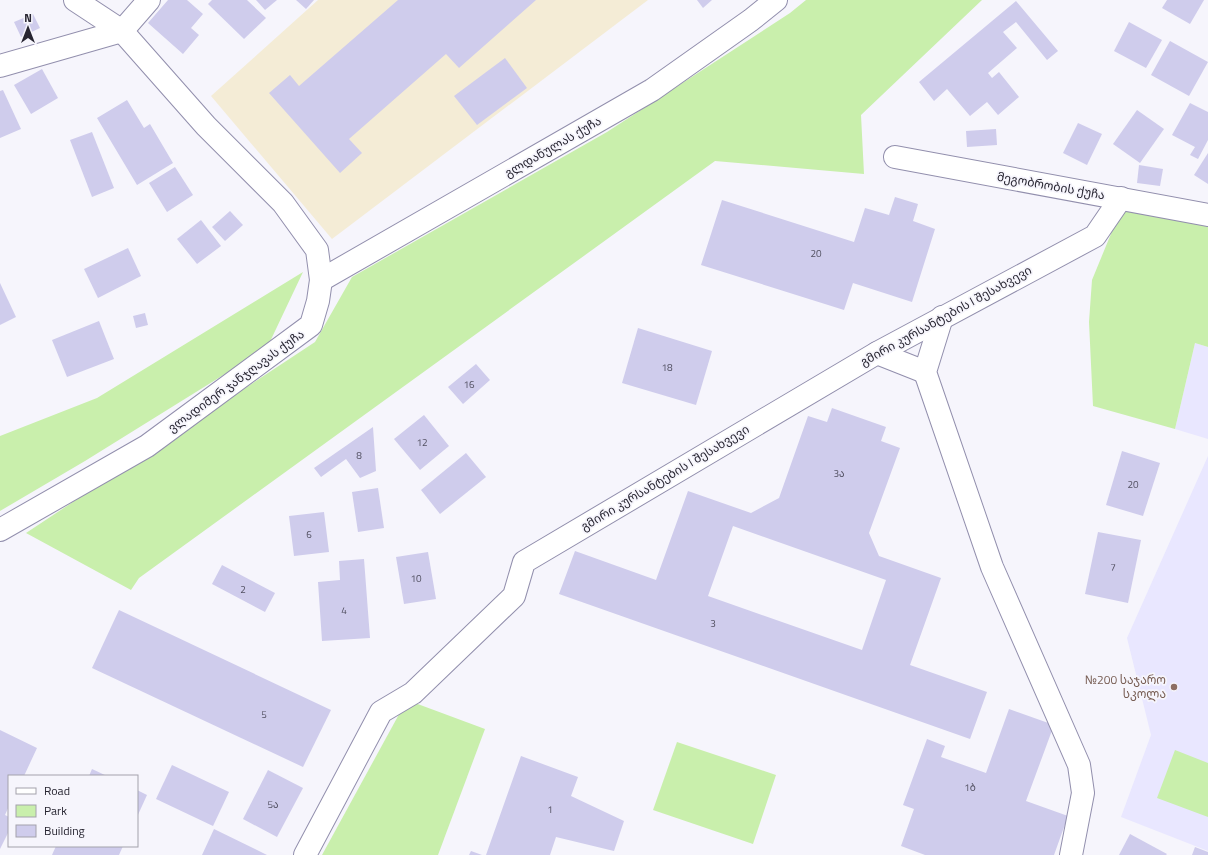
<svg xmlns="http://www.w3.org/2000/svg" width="1208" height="855" font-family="'Titillium Web','Noto Sans Georgian',sans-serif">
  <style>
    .built { fill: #e9e7ff }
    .industrial { fill: #f4ecd6 }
    .green { fill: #c9efac }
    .building { fill: #cfccec; fill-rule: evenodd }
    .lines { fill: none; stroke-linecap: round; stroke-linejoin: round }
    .minor-casing { stroke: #928fad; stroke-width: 24 }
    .minor { stroke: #fff; stroke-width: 22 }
    .education-dot { fill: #8d6e63; stroke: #f6f5fc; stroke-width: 1.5 }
    .labels { text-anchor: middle; stroke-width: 3.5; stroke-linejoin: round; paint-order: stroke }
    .number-label { font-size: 10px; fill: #514f60 }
    .street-label { font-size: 12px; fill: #272531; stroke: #f6f5fc }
    .education-label { font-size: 12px; fill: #785e54; stroke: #f6f5fc; text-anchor: end }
  </style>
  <rect width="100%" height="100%" fill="#f6f5fc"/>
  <g class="built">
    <path d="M1195 343 1208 347V439L1175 429Z"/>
    <path d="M1208 456V851L1121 817 1151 735 1127 638Z"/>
  </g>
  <path class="industrial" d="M318 0H648L332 239 211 96Z"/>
  <g class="green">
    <path d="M806 0H982L861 115 864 174 715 161 139 578 131 590 26 533 315 342 352 277 607 132 790 13Z"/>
    <path d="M1122 207 1208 224V347L1195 343 1175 429 1093 406 1089 322 1092 280Z"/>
    <path d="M303 272 267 348 85 461 0 511V436L97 398Z"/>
    <path d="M415 703 485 729 438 855H322L403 707Z"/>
    <path d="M677 742 776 775 753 844 653 810Z"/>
    <path d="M1175 750 1208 763V817L1157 798Z"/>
  </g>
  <g class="building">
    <path d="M168 0H187L203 14 191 28 199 35 183 54 148 23Z"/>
    <path d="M212 0H247L266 18 244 39 208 4Z"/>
    <path d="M256 0H277L265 10Z"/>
    <path d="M296 0H314L306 9Z"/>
    <path d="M398 0H536L459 68 446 54 349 139 362 153 340 173 269 93 290 75 299 86Z"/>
    <path d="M697 0H712L703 8Z"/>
    <path d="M1167 0H1204L1190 24 1162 8Z"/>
    <path d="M1016 1 1058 51 1047 60 1016 22 1003 32 1017 48 988 73 992 78 999 72 1019 97 998 115 987 102 970 116 947 89 934 101 919 82Z"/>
    <path d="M33 14 40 28 21 37 14 22Z"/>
    <path d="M1129 22 1162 40 1146 68 1114 51Z"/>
    <path d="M1170 41 1208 62 1189 96 1151 75Z"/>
    <path d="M505 58 527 88 477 125 454 96Z"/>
    <path d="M42 69 58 98 31 114 14 85Z"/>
    <path d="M3 90 21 129 0 138V91Z"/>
    <path d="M127 100 144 128 150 124 173 163 137 185 97 118Z"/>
    <path d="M1190 103 1208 112V140L1198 159 1190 155 1195 147 1172 135Z"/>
    <path d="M1137 110 1164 129 1140 163 1113 144Z"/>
    <path d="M1078 123 1102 134 1087 165 1063 153Z"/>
    <path d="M996 129 997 145 967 147 966 131Z"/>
    <path d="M92 132 114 188 92 197 70 140Z"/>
    <path d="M1208 153V184L1194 175Z"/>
    <path d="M1139 165 1163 169 1160 186 1137 183Z"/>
    <path d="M175 167 193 195 167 212 149 183Z"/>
    <path d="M895 197 918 204 913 221 935 229 912 302 853 283 844 310 701 265 722 200 854 242 865 208 889 215Z"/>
    <path d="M230 211 243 225 225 241 212 227Z"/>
    <path d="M201 220 221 246 197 264 177 239Z"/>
    <path d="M128 248 141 276 98 298 84 269Z"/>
    <path d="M0 283 16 317 0 325Z"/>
    <path d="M145 313 148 325 136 328 133 316Z"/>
    <path d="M99 321 114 359 67 377 52 340Z"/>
    <path d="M638 328 712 351 696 405 622 383Z"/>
    <path d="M476 364 490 380 463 404 448 387Z"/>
    <path d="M832 408 886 427 881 441 900 448 869 533 879 556 941 578 910 665 987 692 970 739 559 594 575 551 656 580 688 491 751 513 779 498 808 416 827 422ZM733 526 886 580 862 650 708 596Z"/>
    <path d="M424 415 449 446 420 470 394 439Z"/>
    <path d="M373 427 376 471 360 478 346 459 321 477 314 468Z"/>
    <path d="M1122 451 1160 463 1143 516 1106 505Z"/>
    <path d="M466 453 486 477 440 514 421 490Z"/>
    <path d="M378 488 384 528 358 532 352 492Z"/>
    <path d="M324 512 329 552 294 556 289 516Z"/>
    <path d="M1098 532 1141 540 1128 603 1085 594Z"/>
    <path d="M428 552 436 599 404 604 396 557Z"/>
    <path d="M364 559 370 638 322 641 318 582 340 580 339 561Z"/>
    <path d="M222 565 275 593 265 612 212 584Z"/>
    <path d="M119 610 331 710 303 767 92 668Z"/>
    <path d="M1009 709 1054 725 1026 801 1068 816 1054 855H925L901 846 914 809 903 805 927 739 945 746 941 757 986 773Z"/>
    <path d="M0 730 37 748 24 776H9V806L5 815 9 817V831L0 849Z"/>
    <path d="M521 756 578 777 571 796 624 821 614 851 556 837 550 855H486Z"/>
    <path d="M172 765 229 792 213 826 156 799Z"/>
    <path d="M92 769 107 776H89Z"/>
    <path d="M268 770 303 788 277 837 243 819Z"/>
    <path d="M137 790 147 795 137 817Z"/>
    <path d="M214 829 267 855H202Z"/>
    <path d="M1130 834 1167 854 1166 855H1119Z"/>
    <path d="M56 846H123L119 855H52Z"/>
    <path d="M1195 847 1208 852V855H1192Z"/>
    <path d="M471 851 482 855H469Z"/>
  </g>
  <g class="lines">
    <defs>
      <g id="minor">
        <path d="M0 66 122 31 149 0"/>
        <path d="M895 157 1208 215"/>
        <path d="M321 280 652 90 751 20 776 0"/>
        <path d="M942 317 925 372 992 567 1079 765 1083 793 1071 855"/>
        <path d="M877 353 925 372"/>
        <path d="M0 530 147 446 311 325 318 301 321 280 317 250 283 203 206 126 122 31 75 0"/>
        <path d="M305 855 381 712 413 693 514 596 524 562 877 353 1095 236 1121 198"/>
      </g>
    </defs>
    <use href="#minor" class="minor-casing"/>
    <use href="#minor" class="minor"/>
  </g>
  <circle class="education-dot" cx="1174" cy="687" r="4"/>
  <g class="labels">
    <g class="number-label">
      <text x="816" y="257">20</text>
      <text x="667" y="371">18</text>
      <text x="469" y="388">16</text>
      <text x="422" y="446">12</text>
      <text x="359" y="459">8</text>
      <text x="839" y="477">3ა</text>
      <text x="1133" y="488">20</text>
      <text x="309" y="538">6</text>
      <text x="1113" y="571">7</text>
      <text x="416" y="582">10</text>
      <text x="243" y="593">2</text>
      <text x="344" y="614">4</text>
      <text x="713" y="627">3</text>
      <text x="264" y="718">5</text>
      <text x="970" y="791">1ბ</text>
      <text x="273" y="808">5ა</text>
      <text x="550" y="813">1</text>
    </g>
    <g class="street-label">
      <text transform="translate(553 147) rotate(-30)" y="4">გლდანულას ქუჩა</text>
      <text transform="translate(1051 186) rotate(10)" y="4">მეგობრობის ქუჩა</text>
      <text transform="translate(946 316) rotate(-29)" y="4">გმირი კურსანტების I შესახვევი</text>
      <text transform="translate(236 381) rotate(-36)" y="4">ვლადიმერ ჯანჯღავას ქუჩა</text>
      <text transform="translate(665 478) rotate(-31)" y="4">გმირი კურსანტების I შესახვევი</text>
    </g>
    <g class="education-label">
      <text x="1166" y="684">№200 საჯარო<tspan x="1166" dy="14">სკოლა</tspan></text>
    </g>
  </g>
  <rect x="8" y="775" width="130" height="72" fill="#f6f5fc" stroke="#a3a2ab"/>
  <rect x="16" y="788" width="20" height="6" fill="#ffffff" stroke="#a3a2ab"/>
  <text x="44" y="795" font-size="12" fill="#272531">Road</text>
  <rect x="16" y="805" width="20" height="12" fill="#c9efac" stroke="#a3a2ab"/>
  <text x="44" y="815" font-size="12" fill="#272531">Park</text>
  <rect x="16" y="825" width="20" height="12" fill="#cfccec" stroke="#a3a2ab"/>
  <text x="44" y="835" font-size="12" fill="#272531">Building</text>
  <g transform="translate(28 28)" stroke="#f6f5fc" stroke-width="3" paint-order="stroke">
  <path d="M0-3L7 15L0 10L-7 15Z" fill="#272531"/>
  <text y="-6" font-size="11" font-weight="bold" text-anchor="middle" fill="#272531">N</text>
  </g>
</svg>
